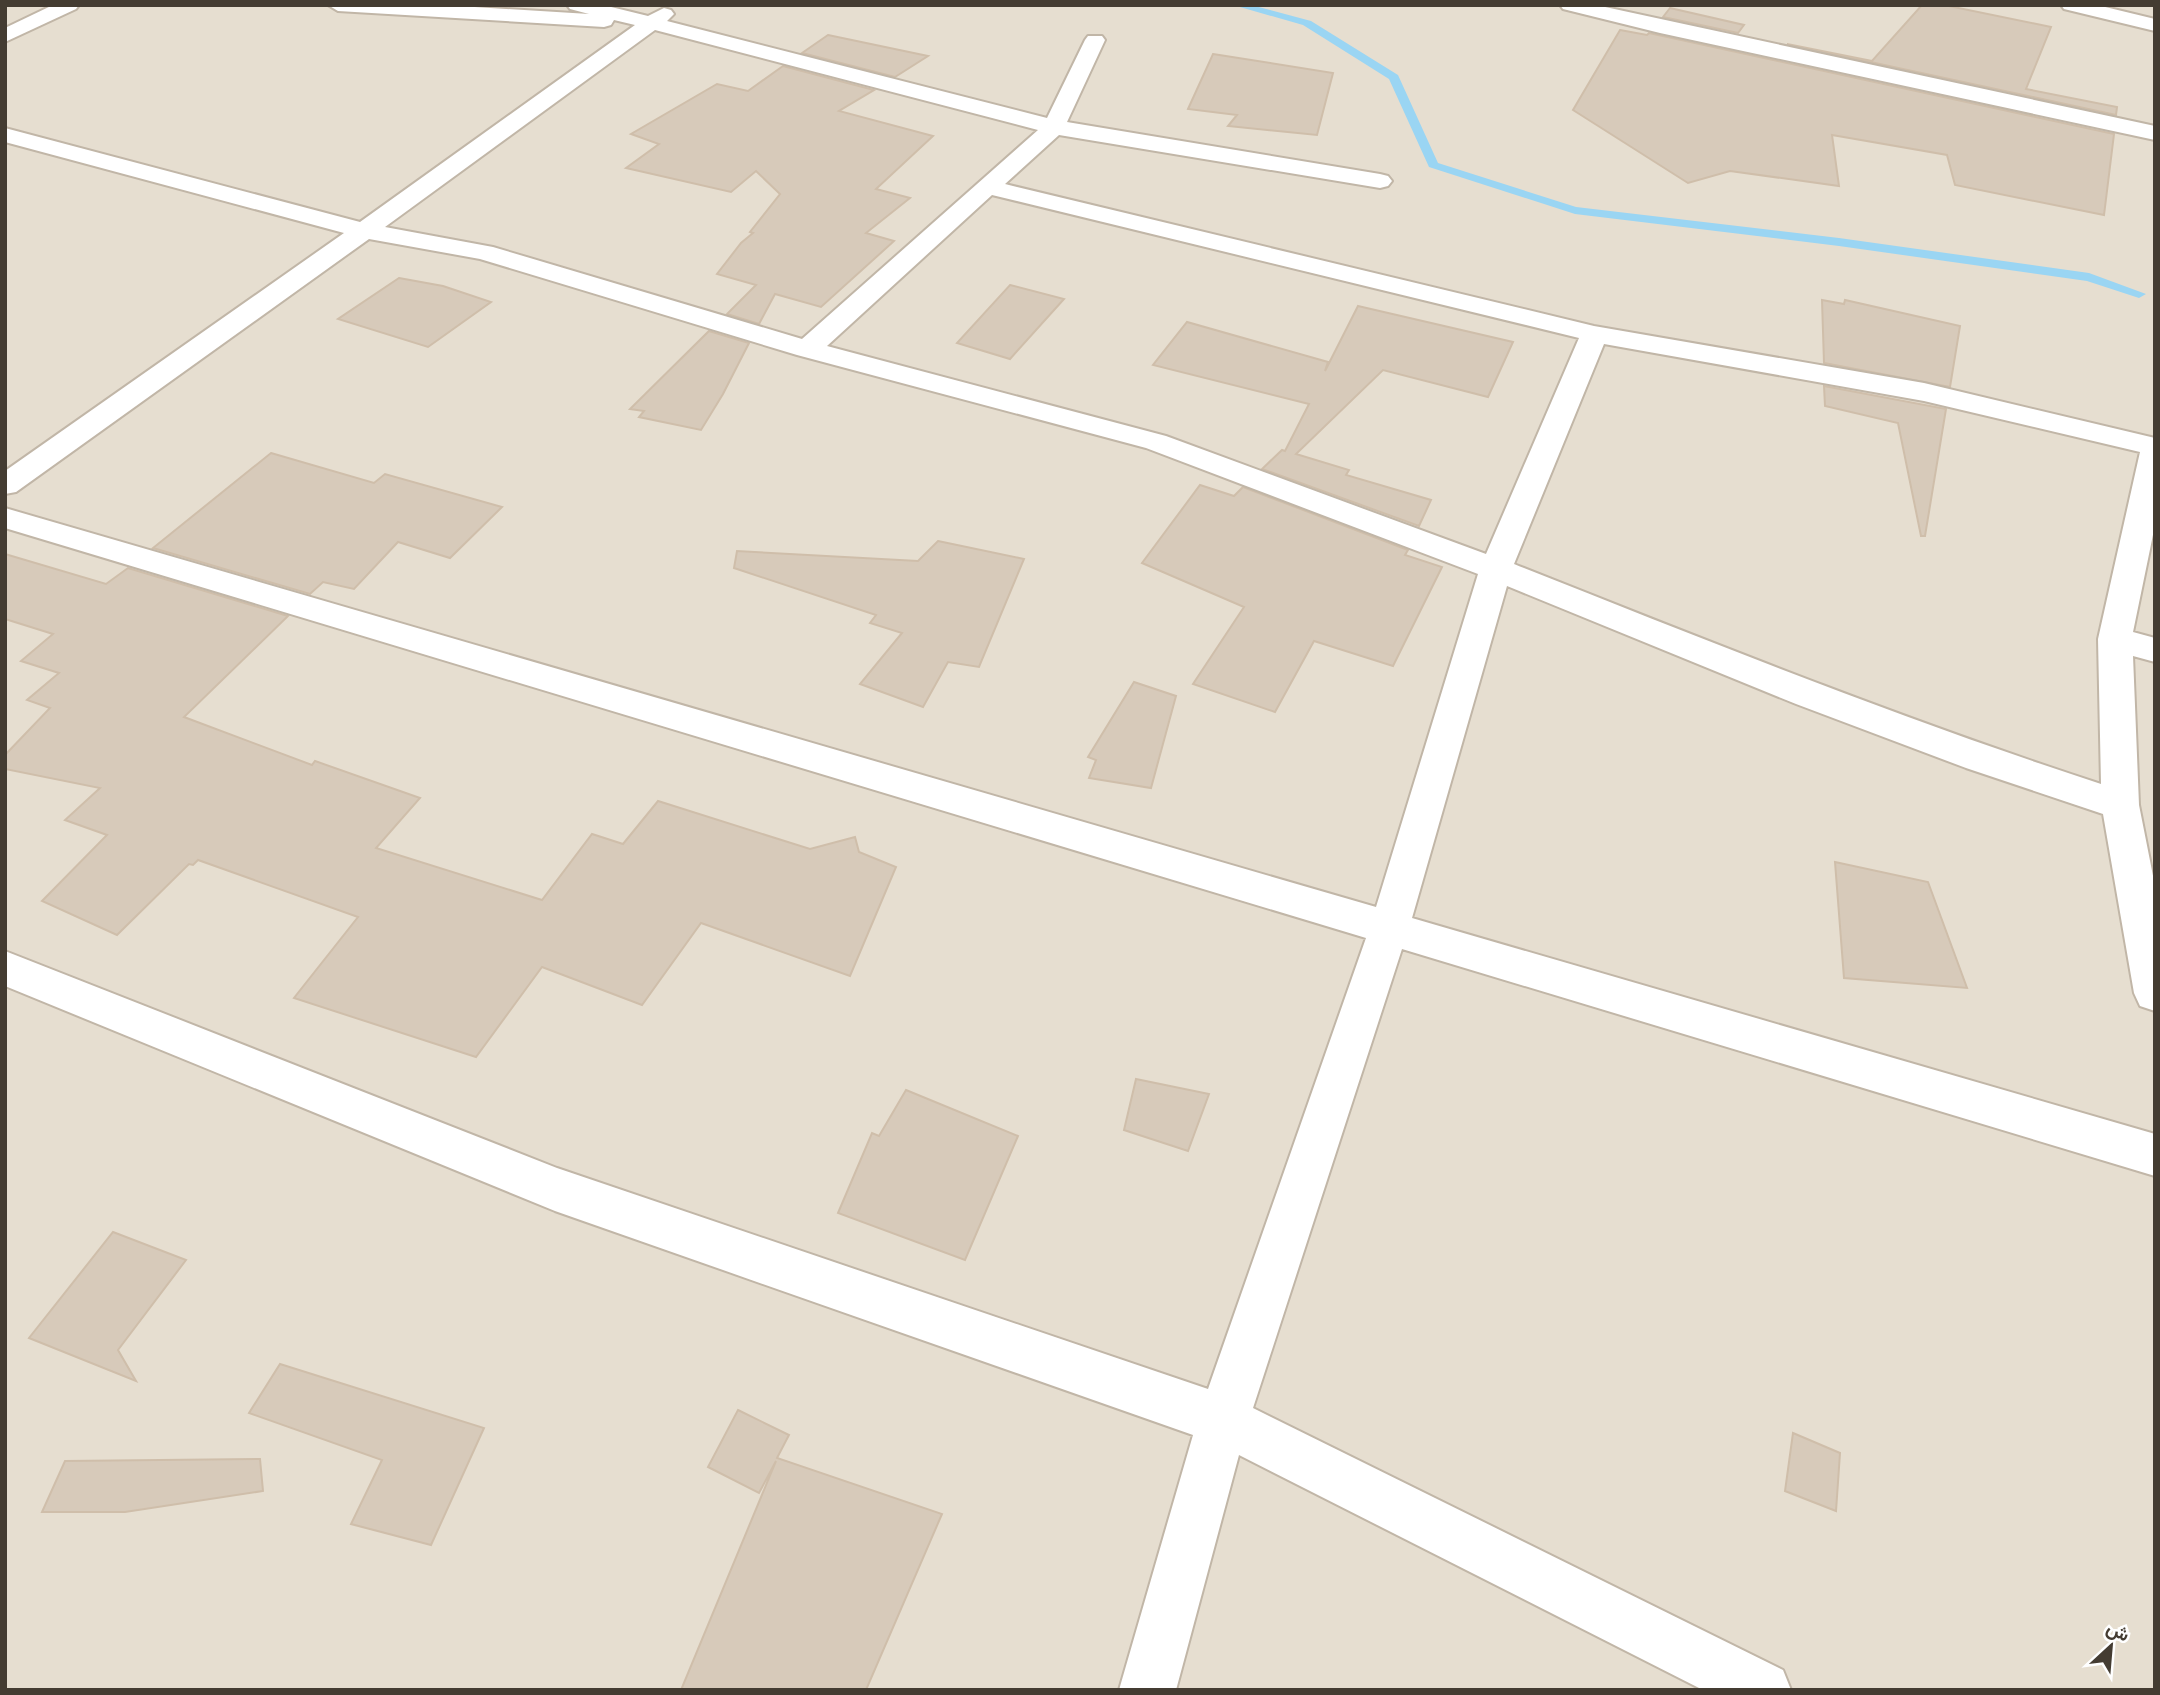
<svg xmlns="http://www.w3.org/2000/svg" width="2160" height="1695" font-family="'Archivo Narrow',Vazirmatn,sans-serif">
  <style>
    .residential { fill: #e6ded0 }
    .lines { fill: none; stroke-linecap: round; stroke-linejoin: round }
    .stream { fill: #9ad5f3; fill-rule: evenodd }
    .building { fill: #d7caba; stroke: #cfbeaa; stroke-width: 2 }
    .street-casing { stroke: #c1b6a7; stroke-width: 4 }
    .street { fill: #fff; fill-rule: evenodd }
  </style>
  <rect width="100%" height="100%" fill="#f2ece2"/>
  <rect class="residential" x="5" y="5" width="2150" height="1685"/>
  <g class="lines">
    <path class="stream" d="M1233 5H1251L1311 21 1398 75 1438 163 1576 207 1839 238 2089 273 2146 294 2139 298 2087 281 1839 246 1575 214 1429 167 1389 79 1303 25Z"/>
  </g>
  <g class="building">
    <path d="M1922 5H1944L2051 27 2026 89 2117 107 2116 115 1787 44 1872 61Z"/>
    <path d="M1670 8 1744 25 1738 33 1663 17Z"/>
    <path d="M1620 30 1647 35 1649 33 2114 134 2104 215 1955 185 1947 155 1832 135 1839 186 1730 171 1688 183 1573 110Z"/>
    <path d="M828 35 928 56 895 77 802 53Z"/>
    <path d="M1213 54 1333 73 1317 135 1228 126 1237 115 1188 109Z"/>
    <path d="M783 66 874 90 839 111 933 136 876 189 910 198 866 233 894 241 821 307 775 294 759 324 727 314 756 285 717 274 741 243 753 233 750 232 780 194 756 171 731 192 626 168 659 144 631 134 717 84 748 91Z"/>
    <path d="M399 278 443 286 491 302 428 347 338 319Z"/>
    <path d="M1010 285 1064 299 1010 359 957 343Z"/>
    <path d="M1822 300 1844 304 1845 300 1960 326 1950 387 1824 363Z"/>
    <path d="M1358 306 1513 342 1488 397 1383 370 1296 454 1349 470 1346 475 1431 500 1419 526 1262 469 1282 450 1285 451 1309 404 1153 365 1187 322 1328 362 1325 371Z"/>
    <path d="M709 331 749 343 723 394 701 430 639 417 644 411 630 409Z"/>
    <path d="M1824 386 1946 409 1925 536H1921L1898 423 1825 406Z"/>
    <path d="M271 453 374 483 385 474 502 507 450 558 398 542 354 589 323 582 310 594 153 548Z"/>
    <path d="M1200 485 1234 496 1243 487 1408 550 1405 555 1442 567 1393 666 1314 641 1275 712 1193 684 1244 607 1142 563Z"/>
    <path d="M938 541 1024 559 979 667 948 662 923 707 860 684 902 633 870 623 876 615 734 568 737 551 918 561Z"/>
    <path d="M5 554 106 584 128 568 288 616 184 717 312 765 315 761 420 798 376 848 542 900 592 834 623 844 658 801 810 849 855 837 859 852 896 867 850 976 701 923 642 1005 542 967 476 1057 294 998 358 917 198 860 193 865 189 864 117 935 42 901 107 835 65 820 100 788 5 769V755L50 708 27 700 59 673 21 661 53 634 5 619Z"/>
    <path d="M1134 682 1176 696 1151 788 1089 778 1096 760 1088 757Z"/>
    <path d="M1835 862 1928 882 1967 988 1844 978Z"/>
    <path d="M1136 1079 1209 1094 1188 1151 1124 1130Z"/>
    <path d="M906 1090 1018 1136 965 1260 838 1213 872 1133 879 1136Z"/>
    <path d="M113 1232 186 1260 118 1350 136 1381 29 1338Z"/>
    <path d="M280 1364 484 1428 431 1545 351 1524 382 1460 249 1413Z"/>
    <path d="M738 1410 789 1435 777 1458 942 1514 866 1690H681L776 1461 759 1493 708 1467Z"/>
    <path d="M1793 1433 1840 1453 1836 1511 1785 1491Z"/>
    <path d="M260 1459 263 1491 125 1512H42L65 1461Z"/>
  </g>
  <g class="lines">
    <defs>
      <g id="street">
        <path d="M53 5H79L76 9 5 42V28Z"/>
        <path d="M328 5H443L589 14 570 9 567 5H603L648 16 664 8 671 10 674 14 667 21 1047 118 1085 40 1088 36H1102L1105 40 1067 122 1380 174 1388 176 1392 181 1388 186 1380 188 1059 135 1005 184 1594 326 1924 383 2155 438V525L2133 632 2155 638V662L2133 656 2139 805 2155 886V1011L2140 1006 2134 993 2103 814 1966 768 1796 704 1507 586 1412 918 2155 1134V1176L1402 949 1253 1408 1783 1670 1791 1690H1703L1239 1455 1176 1690H1119L1193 1435 555 1211 5 986V951L557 1168 1208 1389 1366 938 5 528V508L1376 907 1478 574 1146 448 797 355 480 259 369 239 16 492 5 494V471L344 233 5 142V128L360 222 635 25 614 20 611 25 604 27 338 11ZM655 30 1038 130 802 339 493 247 385 227ZM992 195 1579 338 1486 554 1166 436 827 346ZM1604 344 1924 401 2140 452 2098 639 2101 784C1902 719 1708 641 1514 564Z"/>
        <path d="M1560 5H1596L2155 126V140L1660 33 1563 9Z"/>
        <path d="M2061 5H2097L2155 19V31L2064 9Z"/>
      </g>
    </defs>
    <use href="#street" class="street-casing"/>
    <use href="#street" class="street"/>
  </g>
  <rect width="2160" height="1695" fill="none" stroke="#443c32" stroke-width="14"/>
  <g transform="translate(2111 1646) rotate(26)" stroke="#ffffff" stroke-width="5" paint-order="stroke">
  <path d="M0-5L12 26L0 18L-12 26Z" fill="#443c32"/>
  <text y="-10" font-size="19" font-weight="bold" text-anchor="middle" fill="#443c32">ش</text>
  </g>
</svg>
